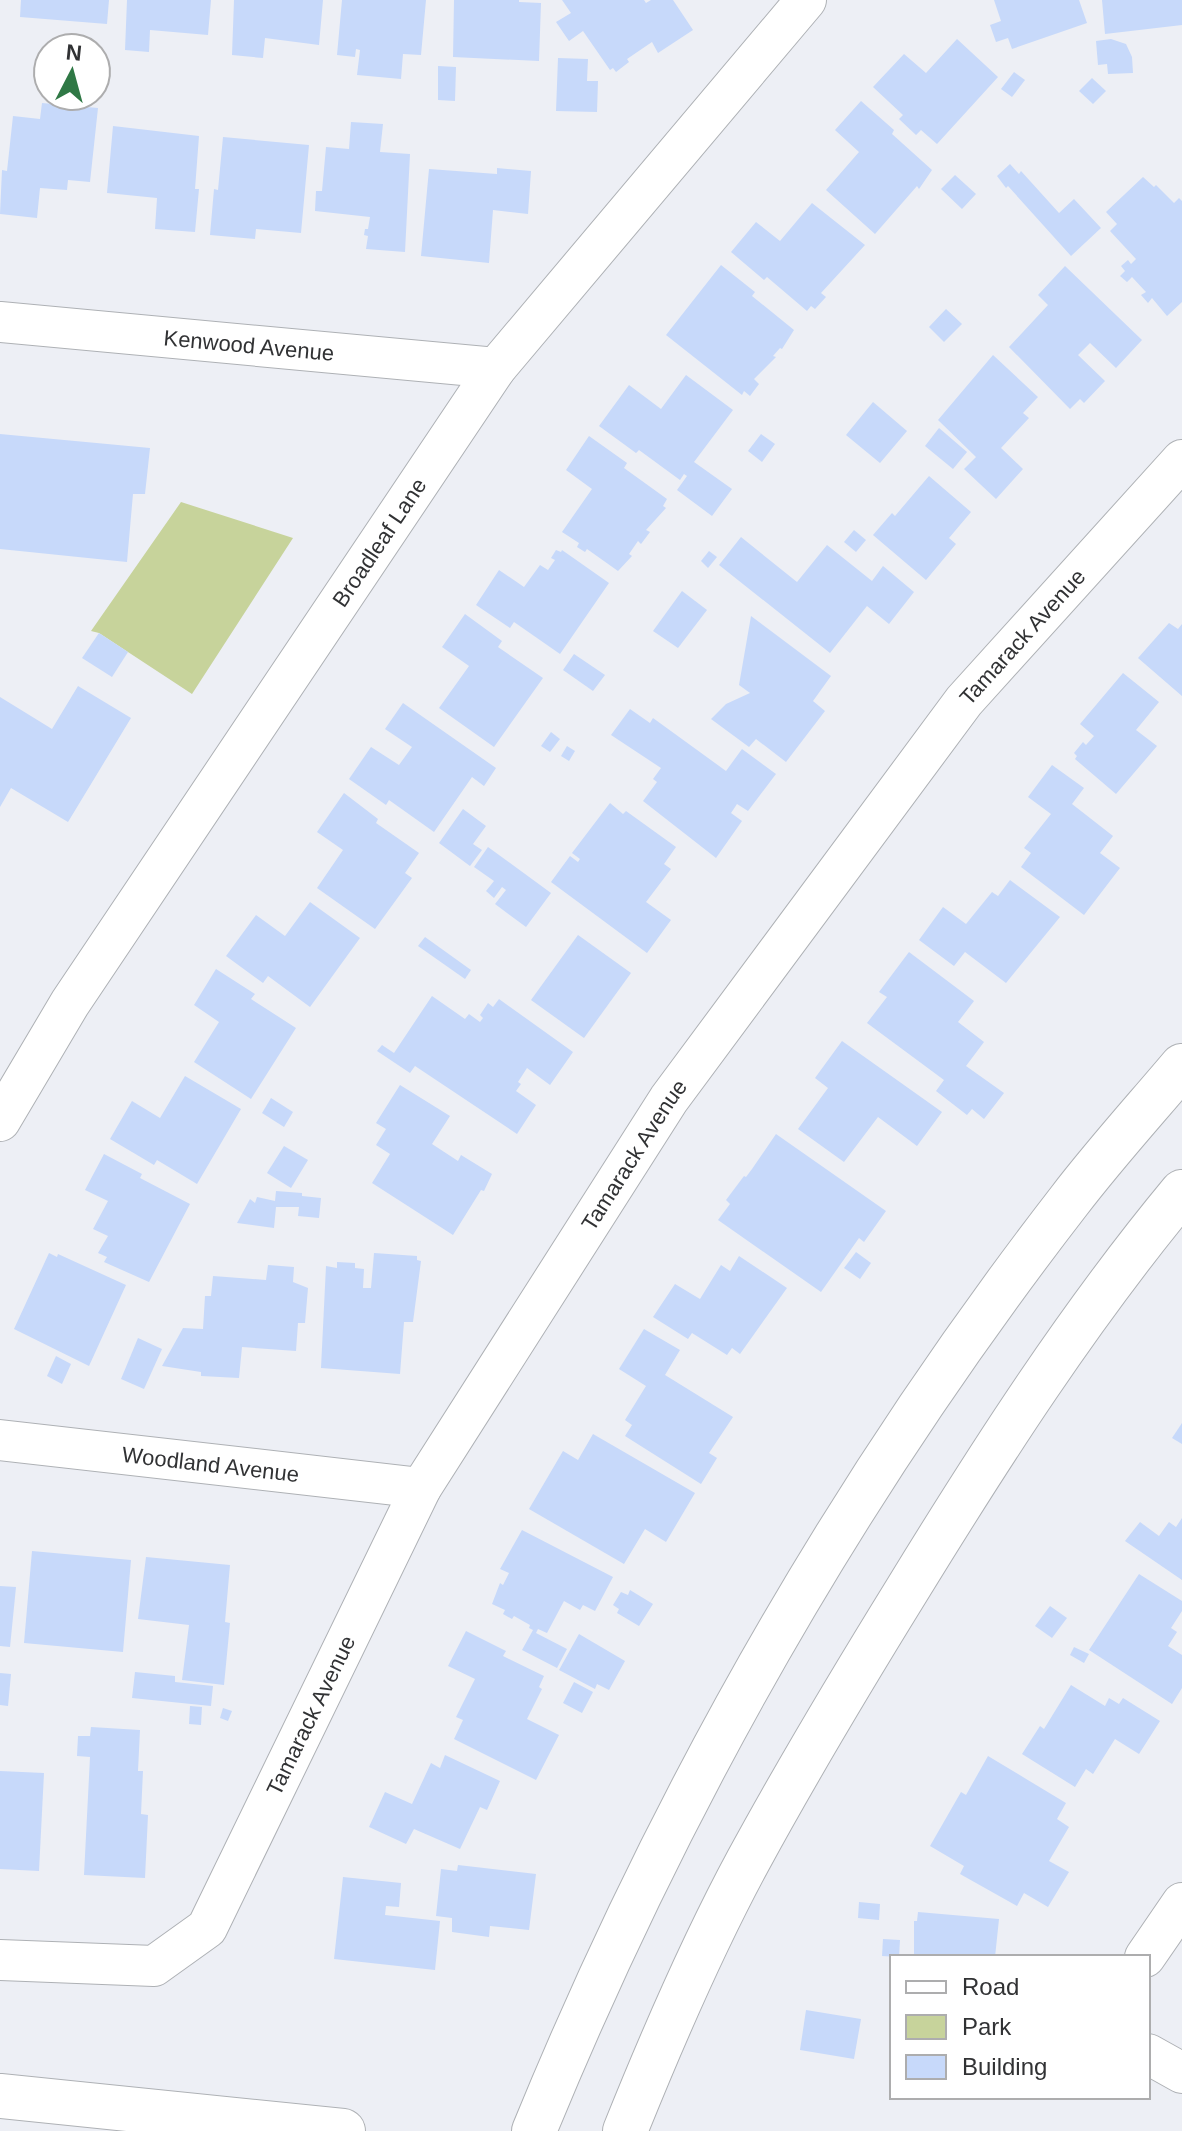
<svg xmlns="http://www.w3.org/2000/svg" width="1182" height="2131" font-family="Helvetica,sans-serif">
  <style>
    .green { fill: #c7d39b }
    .building { fill: #c7d9fa }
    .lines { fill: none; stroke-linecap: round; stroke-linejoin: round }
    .minor-casing { stroke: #aeb1b5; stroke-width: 42 }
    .secondary-casing { stroke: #aeb1b5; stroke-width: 46 }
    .motorway-casing { stroke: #aeb1b5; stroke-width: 46 }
    .minor { stroke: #fff; stroke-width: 40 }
    .secondary { stroke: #fff; stroke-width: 44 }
    .motorway { stroke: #fff; stroke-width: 44 }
    .labels { text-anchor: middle; stroke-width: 7; stroke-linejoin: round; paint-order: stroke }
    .street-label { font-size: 22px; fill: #313234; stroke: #fff }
  </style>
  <rect width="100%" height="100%" fill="#edeff5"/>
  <path class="green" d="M181 502 293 538 192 694 99 633 91 631Z"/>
  <g class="building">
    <path d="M21 0H109L107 24 20 17Z"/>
    <path d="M127 0H211L208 35 150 30 149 52 125 50Z"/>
    <path d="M234 0H323L319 45 265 38 263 58 232 55Z"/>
    <path d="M342 0H426L421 55 403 54 401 79 357 75 360 50 356 49 355 57 337 55Z"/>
    <path d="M454 0H519V2L541 3 539 61 453 57Z"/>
    <path d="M562 0H644L646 3 651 0H673L693 30 658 53 652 42 627 59 629 62 616 72 613 68 610 70 583 31 569 41 556 22 571 13Z"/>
    <path d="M994 0H1079L1087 23 1012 49 1008 38 996 42 990 25 1001 21Z"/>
    <path d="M1102 0H1182V25L1105 34Z"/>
    <path d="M957 39 998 77 937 144 921 130 916 135 899 119 903 115 873 87 904 54 926 73Z"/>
    <path d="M1111 39 1126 44 1132 57 1133 73 1108 74 1107 64 1098 65 1096 41Z"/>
    <path d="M558 58 588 59 587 81H598L597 112 556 111Z"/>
    <path d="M438 66 456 67 455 101 438 100Z"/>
    <path d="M1014 72 1025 80 1012 97 1001 89Z"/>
    <path d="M1092 78 1106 91 1093 104 1079 91Z"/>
    <path d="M861 101 894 130 892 134 932 170 919 189 917 186 875 234 826 190 859 152 835 130Z"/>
    <path d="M42 103 98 108 90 182 68 180 67 190 40 188 37 218 0 214 2 170 7 171 13 116 40 119Z"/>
    <path d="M351 122 383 124 380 152 410 154 405 252 366 249 368 236 364 235 365 229H368L370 217 315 211 316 191H322L326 147 349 149Z"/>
    <path d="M113 126 199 136 195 189H199L195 232 155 229 157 198 107 193Z"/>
    <path d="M223 137 309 145 301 233 256 229 255 239 210 235 214 189 218 190Z"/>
    <path d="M1010 164 1019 174 1021 171 1059 213 1074 199 1101 228 1071 256 1008 186 1006 188 997 176Z"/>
    <path d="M497 168 531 171 528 214 493 210 489 263 421 256 429 169 497 174Z"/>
    <path d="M955 175 976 194 962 209 941 189Z"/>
    <path d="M1143 177 1154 187 1156 185 1174 203 1179 198 1182 201V302L1167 316 1152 298 1148 303 1141 295 1146 292 1132 277 1127 282 1120 276 1125 271 1121 266 1128 260 1131 264 1136 259 1110 231 1117 224 1106 212Z"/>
    <path d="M812 203 865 245 821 293 826 297 815 309 811 306 807 311 767 277 764 280 731 252 756 222 780 241Z"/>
    <path d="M721 265 755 292 752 296 794 330 782 349 780 348 773 356 776 357 754 379 759 384 750 396 744 391 742 395 666 335Z"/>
    <path d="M1065 266 1142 340 1116 368 1090 343 1078 355 1105 381 1084 403 1080 399 1070 409 1009 347 1048 305 1038 295Z"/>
    <path d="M946 309 962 324 944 342 929 327Z"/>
    <path d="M993 355 1038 397 1023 413 1029 418 1001 448 1023 469 996 499 964 469 976 457 938 420Z"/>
    <path d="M686 375 733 410 694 462 732 489 712 516 677 490 687 476 684 474 680 480 639 450 636 453 599 426 629 385 661 409Z"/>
    <path d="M873 402 907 431 880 463 846 435Z"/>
    <path d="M939 428 967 452 953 469 925 446Z"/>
    <path d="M0 434 150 448 145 494H133L127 562 0 549Z"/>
    <path d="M761 434 775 444 762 462 748 451Z"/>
    <path d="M589 436 627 463 624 468 667 499 663 506 666 508 646 530 650 532 641 544 638 541 629 554 632 556 618 571 587 549 585 552 577 547 579 543 562 532 592 489 566 470Z"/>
    <path d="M929 476 971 512 949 538 956 544 926 580 873 535 892 513 895 516Z"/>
    <path d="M854 530 866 540 856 552 844 542Z"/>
    <path d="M741 537 797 582 827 545 872 581 883 566 914 592 889 624 867 606 830 653 719 565Z"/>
    <path d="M556 550 561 552 562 550 609 583 560 654 514 622 510 628 476 605 499 570 524 587 540 565 548 570 555 560 551 558Z"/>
    <path d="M709 551 717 557 708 568 701 561Z"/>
    <path d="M682 591 707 610 678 648 653 631Z"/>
    <path d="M465 614 502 641 498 647 543 678 494 747 439 708 469 666 442 647Z"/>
    <path d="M751 616 831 676 813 701 825 711 786 762 756 739 749 747 711 719 726 704 750 693 739 685Z"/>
    <path d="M1169 623 1178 629 1182 624V696L1138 658Z"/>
    <path d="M99 633 128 652 112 677 82 658Z"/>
    <path d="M574 654 605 675 593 691 563 670Z"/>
    <path d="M1123 673 1159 702 1136 730 1157 746 1116 794 1075 759 1077 756 1074 753 1083 742 1086 745 1094 736 1080 724Z"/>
    <path d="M78 686 131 718 68 822 11 788 0 807V697L52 729Z"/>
    <path d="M403 703 496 768 484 786 472 777 434 832 389 800 386 805 349 779 371 747 399 765 412 747 385 729Z"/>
    <path d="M630 709 650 723 653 718 726 771 742 749 776 774 748 811 737 804 731 813 742 821 716 858 643 801 657 782 653 779 661 768 611 735Z"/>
    <path d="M551 732 560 739 550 752 541 746Z"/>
    <path d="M567 746 575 751 569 761 561 756Z"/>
    <path d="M1052 765 1084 788 1072 804 1113 836 1100 853 1120 868 1084 915 1021 867 1031 853 1024 848 1051 814 1028 797Z"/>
    <path d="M344 793 378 819 376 823 419 853 405 873 412 878 375 929 317 888 343 850 317 832Z"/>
    <path d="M610 803 623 814 626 811 676 847 664 864 671 869 646 902 671 920 647 953 551 882 570 856 578 862 580 859 572 853Z"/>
    <path d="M463 809 486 826 473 844 482 850 470 866 439 843Z"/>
    <path d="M488 847 551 893 526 927 495 904 506 890 502 887 494 898 486 891 494 881 474 867Z"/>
    <path d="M1010 880 1060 917 1006 983 965 952 954 966 919 940 943 907 966 924 992 892 998 896Z"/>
    <path d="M310 902 360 938 310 1007 268 976 263 983 226 956 256 915 285 936Z"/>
    <path d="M578 935 631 973 584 1038 531 1000Z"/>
    <path d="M425 937 471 970 465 979 418 946Z"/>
    <path d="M909 952 974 1001 958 1022 984 1042 966 1066 1004 1093 984 1119 972 1109 967 1115 936 1091 944 1080 867 1023 887 997 879 992Z"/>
    <path d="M216 969 255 994 251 999 296 1028 251 1099 194 1062 219 1022 194 1005Z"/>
    <path d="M432 996 465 1019 469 1014 480 1022 483 1018 480 1015 488 1003 493 1007 499 999 573 1052 550 1085 527 1068 518 1082 521 1084 516 1091 536 1105 517 1134 415 1066 410 1073 377 1051 382 1045 394 1053Z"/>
    <path d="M842 1041 942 1112 917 1146 878 1117 844 1162 798 1129 828 1088 815 1078Z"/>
    <path d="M185 1076 241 1109 197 1184 157 1160 154 1165 110 1139 132 1101 160 1118Z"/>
    <path d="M400 1085 450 1116 432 1144 458 1161 461 1155 492 1174 484 1191 481 1190 453 1235 372 1183 390 1154 376 1145 386 1129 376 1123Z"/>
    <path d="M271 1098 293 1112 284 1127 262 1113Z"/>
    <path d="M776 1134 886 1211 864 1242 859 1238 821 1292 718 1220 730 1204 726 1200 744 1176 746 1177 752 1169Z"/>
    <path d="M284 1146 308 1160 291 1188 267 1173Z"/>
    <path d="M104 1154 142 1174 140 1178 190 1204 149 1282 104 1262 107 1257 98 1253 108 1236 93 1229 108 1201 85 1190Z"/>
    <path d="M276 1191 302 1193V1196L321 1198 319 1218 298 1216 299 1207H276L274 1228 237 1223 250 1199 255 1203 257 1197 275 1201Z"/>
    <path d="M856 1252 871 1263 860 1279 844 1268Z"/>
    <path d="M49 1253 57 1257 58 1254 126 1285 89 1366 14 1329Z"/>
    <path d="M374 1253 417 1256V1260L421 1261 413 1322H404L400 1374 321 1368 326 1266 337 1268V1262L355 1263V1268L364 1269 363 1288H371Z"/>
    <path d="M739 1256 787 1288 740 1354 732 1348 727 1355 692 1333 688 1339 653 1317 675 1284 700 1299 721 1265 730 1271Z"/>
    <path d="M268 1265 294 1267 293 1282 308 1288 305 1323H298L296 1351 242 1347 239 1378 201 1376V1372L162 1366 183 1328 203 1329 205 1296H211L213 1276 266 1280Z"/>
    <path d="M644 1329 680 1350 665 1375 733 1417 709 1453 717 1458 701 1484 625 1436 632 1425 625 1420 646 1386 619 1369Z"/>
    <path d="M138 1338 162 1349 144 1389 121 1379Z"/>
    <path d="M56 1356 71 1364 62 1384 47 1376Z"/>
    <path d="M1182 1423V1444L1172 1438Z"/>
    <path d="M593 1434 695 1493 666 1542 645 1529 624 1564 529 1509 563 1451 578 1460Z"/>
    <path d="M1182 1518V1580L1125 1541 1140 1522 1159 1536 1169 1522 1176 1527Z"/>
    <path d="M522 1530 613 1577 595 1611 583 1605 580 1610 564 1601 547 1633 538 1629 536 1633 567 1649 557 1668 522 1650 533 1630 529 1628 530 1625 514 1616 512 1619 503 1614 505 1610 492 1604 500 1583 503 1585 509 1573 500 1569Z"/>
    <path d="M32 1551 131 1560 123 1652 24 1643Z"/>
    <path d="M146 1557 230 1565 225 1622 230 1623 224 1685 182 1680 189 1625 138 1619Z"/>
    <path d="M1139 1574 1182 1601V1611L1171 1628 1177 1632 1168 1646 1182 1655V1688L1172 1704 1089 1650Z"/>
    <path d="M0 1586 16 1587 10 1647 0 1646Z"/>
    <path d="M630 1590 653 1604 639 1626 617 1613 619 1609 613 1605 621 1592 628 1595Z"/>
    <path d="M1050 1606 1067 1618 1052 1638 1035 1626Z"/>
    <path d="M466 1631 506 1651 503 1656 544 1676 539 1687 542 1689 527 1719 559 1735 536 1780 454 1739 463 1720 456 1717 475 1679 448 1666Z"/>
    <path d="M579 1634 625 1661 609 1690 597 1684 595 1689 559 1670Z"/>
    <path d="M1074 1647 1089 1654 1084 1663 1070 1655Z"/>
    <path d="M135 1672 175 1676V1682L213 1686 211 1706 132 1698Z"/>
    <path d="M0 1673 11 1674 8 1706 0 1705Z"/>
    <path d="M574 1682 593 1692 582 1713 563 1703Z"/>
    <path d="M1071 1685 1105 1706 1109 1698 1119 1704 1123 1698 1160 1721 1139 1754 1115 1739 1093 1774 1086 1769 1075 1787 1022 1754 1040 1726 1044 1729Z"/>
    <path d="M190 1706 202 1707 201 1725 189 1724Z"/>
    <path d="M223 1708 232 1711 228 1721 220 1718Z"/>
    <path d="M91 1727 140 1730 138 1771H143L141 1814 148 1815 145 1878 84 1875 90 1757 77 1756 78 1736H90Z"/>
    <path d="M445 1755 500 1781 487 1810 480 1807 460 1849 414 1829 406 1844 369 1827 385 1792 412 1804 431 1763 440 1768Z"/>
    <path d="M988 1756 1066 1803 1057 1819 1069 1827 1049 1861 1069 1872 1048 1907 1024 1893 1017 1906 960 1874 964 1866 930 1846 961 1792 966 1795Z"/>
    <path d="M0 1771 44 1773 39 1871 0 1869Z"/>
    <path d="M458 1865 536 1874 529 1930 490 1926 489 1937 452 1932V1918L436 1916 441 1869 457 1871Z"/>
    <path d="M343 1877 401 1883 399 1907 386 1906 385 1915 440 1921 435 1970 334 1959Z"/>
    <path d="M859 1902 880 1904 879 1920 858 1918Z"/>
    <path d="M918 1912 999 1919 995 1957H914V1921H917Z"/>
    <path d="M883 1939 900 1940 899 1957 882 1956Z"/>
    <path d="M806 2010 861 2019 854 2059 800 2050Z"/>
  </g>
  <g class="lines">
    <defs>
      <g id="minor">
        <path id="s1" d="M0 322 496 368"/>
        <path id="s2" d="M0 1121 70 1003 496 368 806 0"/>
        <path id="s3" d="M0 1440 421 1488"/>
        <path d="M1145 1957 1182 1903"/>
        <path id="s4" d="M0 1960 154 1966 207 1928 421 1488 669 1099 964 701 1182 460"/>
        <path d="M1148 2054 1182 2073"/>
      </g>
      <path id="secondary" d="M0 2096 343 2131"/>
      <g id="motorway">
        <path d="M534 2131C670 1799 849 1485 1069 1201 1104 1155 1144 1111 1182 1066"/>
        <path d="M625 2131C662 2039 701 1948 748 1861 798 1769 852 1679 907 1590 991 1453 1079 1316 1182 1192"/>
      </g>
    </defs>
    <use href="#minor" class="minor-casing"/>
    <use href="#secondary" class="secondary-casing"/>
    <use href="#motorway" class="motorway-casing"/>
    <use href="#minor" class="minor"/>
    <use href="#secondary" class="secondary"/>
    <use href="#motorway" class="motorway"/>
  </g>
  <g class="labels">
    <g class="street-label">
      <text dy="8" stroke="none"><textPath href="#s1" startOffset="250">Kenwood Avenue</textPath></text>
      <text dy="8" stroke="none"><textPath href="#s2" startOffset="692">Broadleaf Lane</textPath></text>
      <text dy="8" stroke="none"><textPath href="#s4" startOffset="1752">Tamarack Avenue</textPath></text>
      <text dy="8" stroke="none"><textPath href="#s4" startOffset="1104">Tamarack Avenue</textPath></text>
      <text dy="8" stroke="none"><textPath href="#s3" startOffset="212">Woodland Avenue</textPath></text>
      <text dy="8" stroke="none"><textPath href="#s4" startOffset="456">Tamarack Avenue</textPath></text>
    </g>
  </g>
  <rect x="890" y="1955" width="260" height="144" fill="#ffffff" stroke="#adadae" stroke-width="2"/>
  <rect x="906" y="1981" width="40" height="12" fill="#ffffff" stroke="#adadae" stroke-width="2"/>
  <text x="962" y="1995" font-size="24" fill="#313234">Road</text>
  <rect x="906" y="2015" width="40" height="24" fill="#c7d39b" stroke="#adadae" stroke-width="2"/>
  <text x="962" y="2035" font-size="24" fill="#313234">Park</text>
  <rect x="906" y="2055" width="40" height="24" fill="#c7d9fa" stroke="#adadae" stroke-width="2"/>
  <text x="962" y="2075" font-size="24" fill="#313234">Building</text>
  <g transform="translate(72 72) rotate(6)"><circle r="38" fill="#ffffff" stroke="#adadae" stroke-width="2"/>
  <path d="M0-6L14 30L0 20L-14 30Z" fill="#2f7845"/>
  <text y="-12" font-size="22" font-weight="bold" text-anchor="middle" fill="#313234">N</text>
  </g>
</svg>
